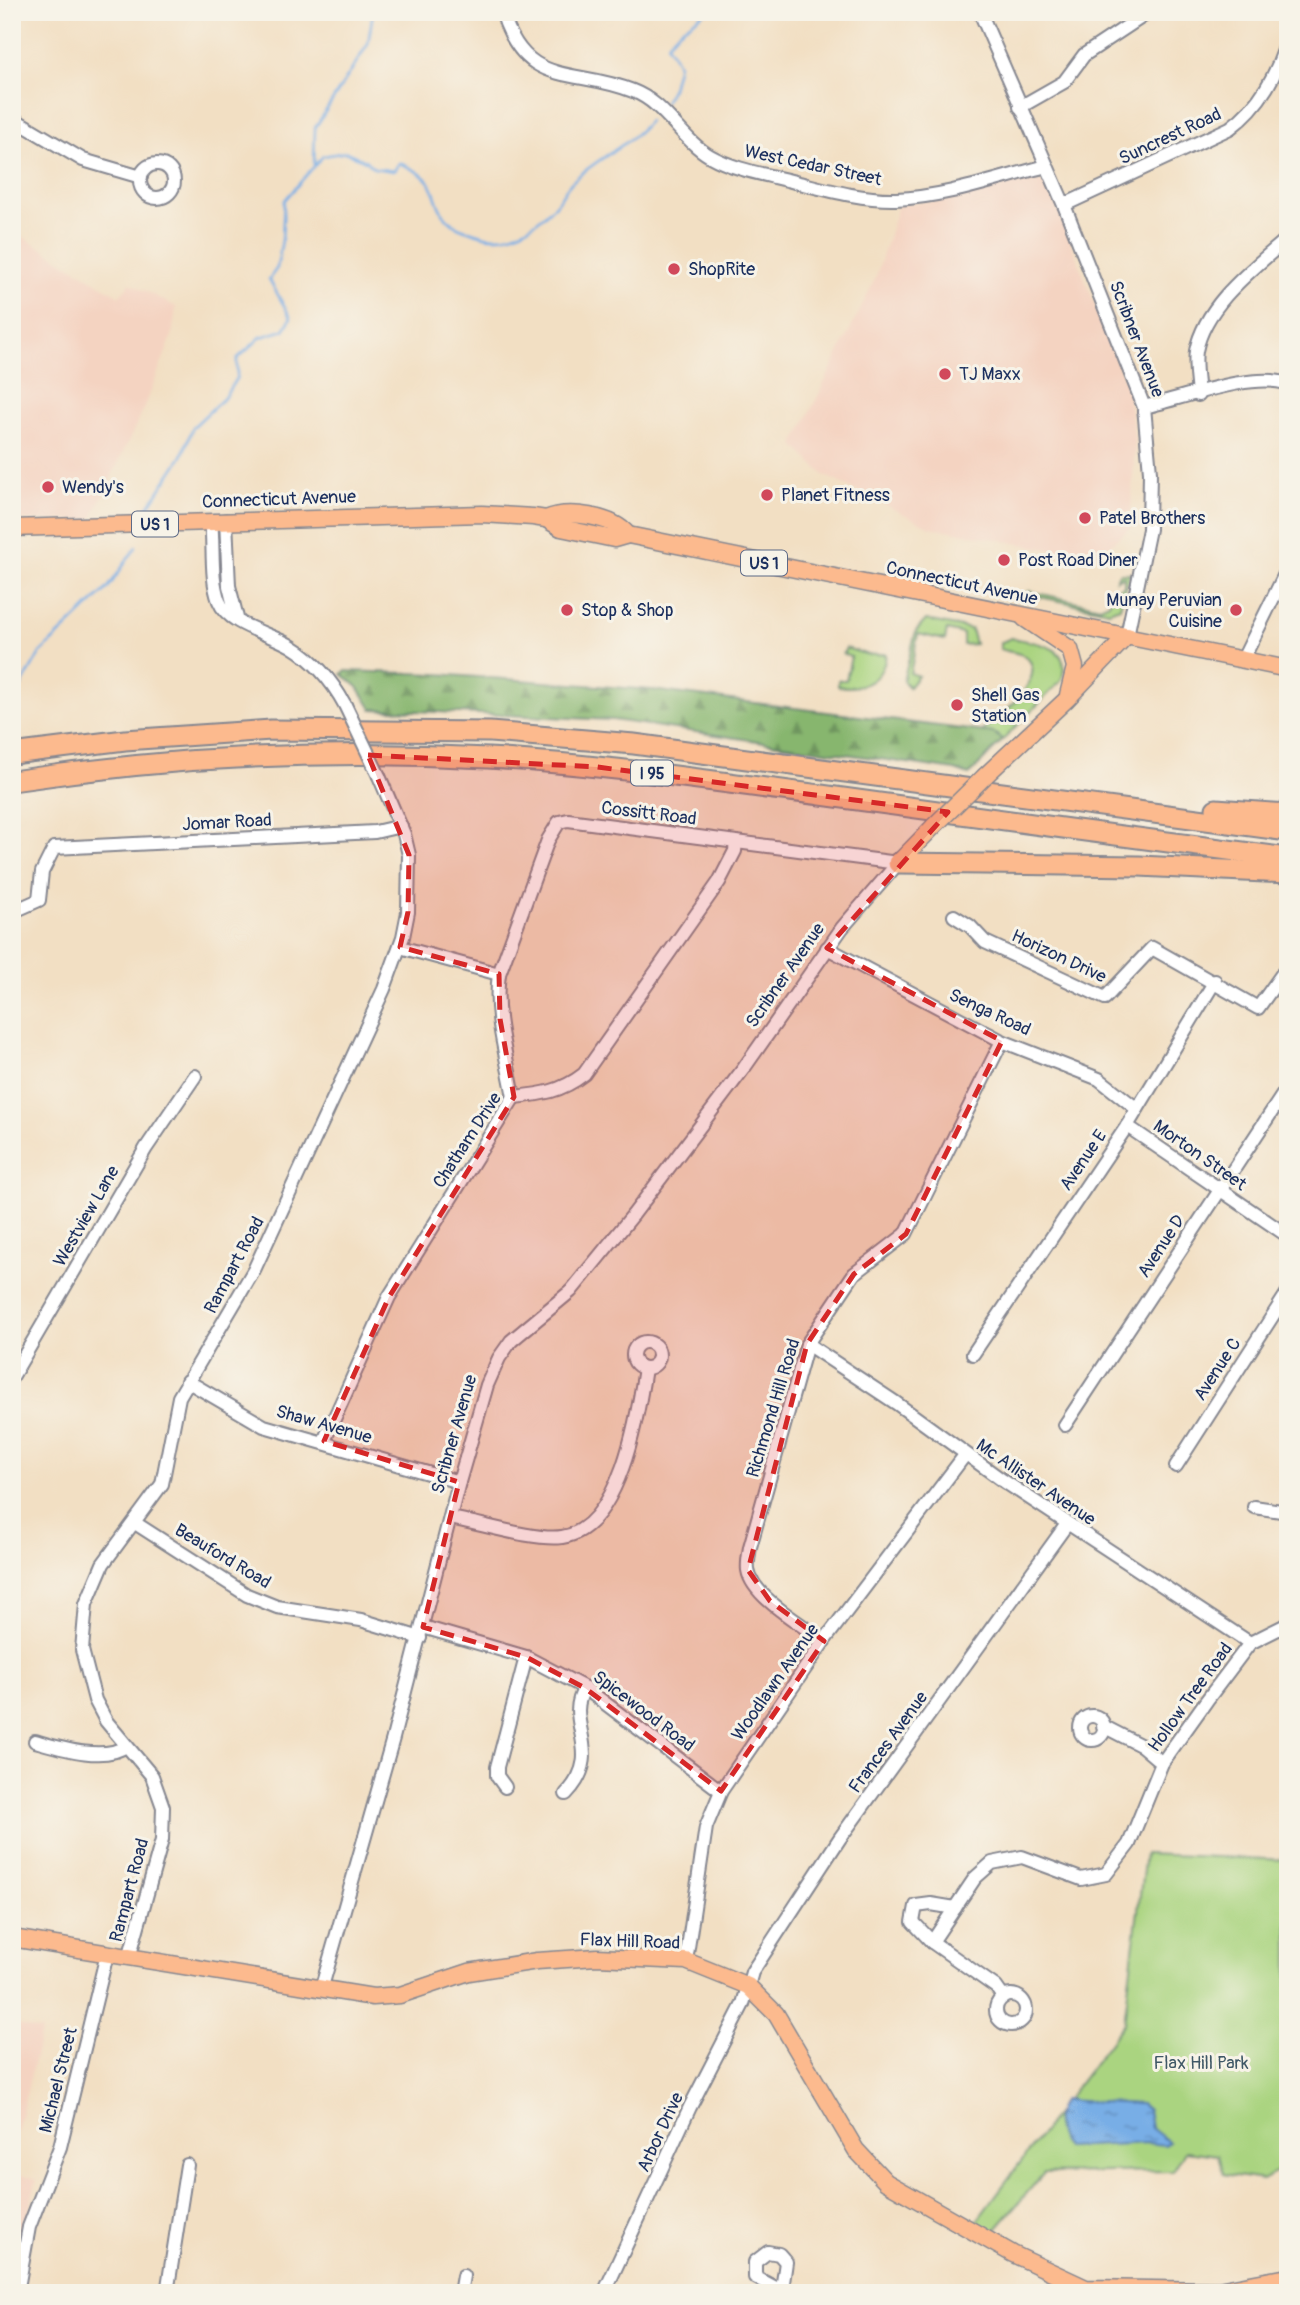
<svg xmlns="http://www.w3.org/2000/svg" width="1300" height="2305" font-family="Pangolin,sans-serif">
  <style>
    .built { fill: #f4d3c1 }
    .green { fill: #aad480; stroke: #62826f; stroke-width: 2 }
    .forest { fill: url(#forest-firs); stroke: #517266; stroke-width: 2 }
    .water { fill: url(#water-ripples); stroke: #4a6ea2; stroke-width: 2 }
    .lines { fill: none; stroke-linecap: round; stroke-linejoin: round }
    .stream { stroke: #78aee6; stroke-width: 2.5 }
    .minor-casing { stroke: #868790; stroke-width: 16 }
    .major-casing { stroke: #868790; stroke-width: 19 }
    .highway-casing { stroke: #868790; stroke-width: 23 }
    .minor { stroke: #fff; stroke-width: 12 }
    .major { stroke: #fcba8e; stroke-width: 16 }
    .highway { stroke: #fcba8e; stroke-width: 19 }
    .minor-bridge-casing { stroke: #868790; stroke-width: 16; stroke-linecap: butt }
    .major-bridge-casing { stroke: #868790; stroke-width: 19; stroke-linecap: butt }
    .minor-bridge { stroke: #fff; stroke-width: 12 }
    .major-bridge { stroke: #fcba8e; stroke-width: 16 }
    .marked { fill: #d62828; fill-opacity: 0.2; stroke: #d62828; stroke-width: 5; stroke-dasharray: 14 9; stroke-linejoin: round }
    .poi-dot { fill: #d1495b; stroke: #f7f3e8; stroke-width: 2.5 }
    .labels { text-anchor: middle; stroke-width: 6; stroke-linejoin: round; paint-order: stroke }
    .shield { fill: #f7f3e8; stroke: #5d6a87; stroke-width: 2 }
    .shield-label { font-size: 16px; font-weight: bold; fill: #1b2f5e }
    .street-label { font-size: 18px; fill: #1b2f5e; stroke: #f7f3e8 }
    .poi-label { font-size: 18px; fill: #1b2f5e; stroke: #f7f3e8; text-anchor: start }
    .park-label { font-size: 18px; fill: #3f5866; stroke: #f7f3e8 }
  </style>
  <defs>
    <pattern id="forest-firs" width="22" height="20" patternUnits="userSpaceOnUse" patternTransform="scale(1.75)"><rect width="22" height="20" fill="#87b66e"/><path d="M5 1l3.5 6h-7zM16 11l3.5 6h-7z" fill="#6e945e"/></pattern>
    <pattern id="water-ripples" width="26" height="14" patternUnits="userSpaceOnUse" patternTransform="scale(1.75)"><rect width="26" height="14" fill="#78aee6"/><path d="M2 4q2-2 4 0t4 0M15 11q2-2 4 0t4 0" fill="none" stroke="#628ebe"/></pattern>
  </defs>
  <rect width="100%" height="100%" fill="#f7f3e8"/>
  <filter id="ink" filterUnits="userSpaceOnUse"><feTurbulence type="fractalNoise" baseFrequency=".0143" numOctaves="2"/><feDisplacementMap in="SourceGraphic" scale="14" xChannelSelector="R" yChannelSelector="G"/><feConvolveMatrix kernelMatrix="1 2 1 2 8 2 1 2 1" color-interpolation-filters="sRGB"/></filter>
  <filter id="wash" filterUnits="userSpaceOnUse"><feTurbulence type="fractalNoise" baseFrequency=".00686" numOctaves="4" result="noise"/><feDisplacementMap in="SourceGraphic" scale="28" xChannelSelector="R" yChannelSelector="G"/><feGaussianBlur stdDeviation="1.57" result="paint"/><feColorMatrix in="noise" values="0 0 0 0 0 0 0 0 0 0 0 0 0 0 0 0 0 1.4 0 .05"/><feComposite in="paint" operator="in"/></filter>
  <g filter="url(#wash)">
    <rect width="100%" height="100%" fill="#f2dfc3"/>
    <g class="built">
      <path d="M1032 178 1046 184 1059 212 1128 390 1135 442 1130 528 1095 558 930 527 824 475 794 445 876 277 898 205 937 200Z"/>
      <path d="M12 230 119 296 130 283 176 307 172 336 145 406 91 520 12 521Z"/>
      <path d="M12 2023 41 2031 12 2154Z"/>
      <path d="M12 2173 37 2179 12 2277Z"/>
    </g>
    <g class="green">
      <path d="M1119 573H1130L1120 607 1109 611 1025 594 1029 591 1100 607 1109 603 1115 590 1124 586V576L1116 580Z"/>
      <path d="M926 620 971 629 975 644 963 645V634L947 630 945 640 918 634 910 673 918 676 909 687 903 681 916 631Z"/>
      <path d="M1011 638C1036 643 1075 645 1061 681L1003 740 994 733H982L983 730C999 719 1050 677 1026 657 1018 651 1009 653 1000 649V643Z"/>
      <path d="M846 648 868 655 886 654C883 681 863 690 838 686V680H846L851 657 843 654Z"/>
      <path d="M1145 1854 1288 1860V2166L1263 2180 1223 2174 1218 2155 1185 2151 1173 2171 1044 2173 991 2235 973 2226 1124 2023Z"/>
    </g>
    <path class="forest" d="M345 671 437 674 652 690 994 733 1003 740 969 775 955 770 613 720 372 709 358 687 342 674Z"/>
    <path class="water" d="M1063 2100 1141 2104 1148 2110 1151 2128 1169 2142 1164 2145 1147 2143 1066 2147C1054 2134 1052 2115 1063 2100Z"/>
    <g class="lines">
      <g class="stream">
        <path d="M664 102 672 88 678 64 667 44 680 30 706 12"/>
        <path d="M314 164 315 128 368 44 373 12"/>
        <path d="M145 512 182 456 193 427 224 398 237 377V359L261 337 284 330 291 318 269 279 277 268 282 240 284 201 323 156 346 152 366 161 374 168 394 171 399 163C449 182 424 200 453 224 459 229 470 231 478 234 506 244 533 228 553 207 561 199 565 188 573 181 597 158 627 147 649 121"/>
        <path d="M12 690 22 685 40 653 108 588 136 547"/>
      </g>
    </g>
  </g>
  <g filter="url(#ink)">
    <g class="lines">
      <defs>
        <g id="minor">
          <path d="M502 12C526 90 574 67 633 91 665 103 681 139 710 156 735 170 764 174 791 181 824 189 862 200 896 199 947 197 998 178 1047 166"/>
          <path d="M980 12 1064 205 1144 407 1150 472 1149 529 1127 636"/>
          <path d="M1020 107 1064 82 1084 55 1149 12"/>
          <path d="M12 118 83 160 141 177"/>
          <circle cx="157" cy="181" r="17"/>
          <path d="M1064 205 1230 128C1261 105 1277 74 1288 38"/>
          <path d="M1198 395C1197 381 1194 364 1196 351 1205 304 1254 268 1288 238"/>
          <path d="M1144 407C1181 399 1253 371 1288 384"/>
          <path d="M226 520 229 586 237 618"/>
          <path d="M211 521C214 545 210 578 219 601 229 626 270 633 291 646 314 660 332 681 345 705"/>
          <path d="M1242 661 1288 568"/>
          <path d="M12 912 39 900 42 872 54 848 375 832 401 826"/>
          <path d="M954 916 970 926 985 942 1105 998 1152 948 1258 1008 1288 966"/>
          <path d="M400 947 499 974"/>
          <path d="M827 948 1002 1041 1099 1079 1137 1109"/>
          <path d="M514 1097C507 1057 493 1014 499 974L548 840 559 822 568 820 898 863"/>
          <path d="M514 1097C542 1094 561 1092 584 1074L719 882 735 851 736 842"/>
          <path d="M1127 1126 1288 1236"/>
          <circle cx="646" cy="1355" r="13"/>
          <path d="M807 1344 896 1403 1002 1480 1250 1643"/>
          <path d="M973 1354 1127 1126 1215 981"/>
          <path d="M12 1377 146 1148 195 1076"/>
          <path d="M187 1381 264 1426 459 1482"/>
          <path d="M1065 1425 1288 1087"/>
          <path d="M324 1441 389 1297 514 1097"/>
          <path d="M1176 1466 1288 1292"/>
          <path d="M1254 1507 1288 1512"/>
          <path d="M450 1518C479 1523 535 1541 562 1537 620 1529 638 1415 645 1368"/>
          <path d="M135 1523 247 1595 277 1607 361 1620 420 1638"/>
          <path d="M423 1627 526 1657 585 1688 721 1791"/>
          <path d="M824 1641C803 1625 752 1597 748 1570 747 1563 749 1554 750 1547L807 1344 854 1274 906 1234 1002 1041"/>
          <circle cx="1092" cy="1728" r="12"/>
          <path d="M1103 1726 1142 1746 1162 1763"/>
          <path d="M35 1741C60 1748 104 1762 126 1746"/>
          <path d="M505 1787 497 1776V1767L526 1657"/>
          <path d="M566 1794C607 1752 562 1722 585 1688"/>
          <path d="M955 1908 931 1904 916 1906 913 1922 932 1942 996 1987 1003 1997"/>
          <path d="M932 1942 975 1878 992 1863 1022 1857 1081 1879 1106 1874 1129 1844 1162 1763 1207 1700 1250 1643 1288 1624"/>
          <path d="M129 1958 162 1840 163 1807 152 1776 106 1721 95 1700 82 1650 86 1604 103 1564 162 1484 179 1397 254 1270 384 989 403 937 408 912 409 855 404 834 379 776"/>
          <path d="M686 1961 706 1827 721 1791 824 1641 965 1455"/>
          <path d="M321 1990 393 1738 459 1482 487 1385 499 1358 511 1341 571 1291 633 1215 744 1068 842 928 898 863"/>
          <circle cx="1011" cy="2010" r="15"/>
          <path d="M782 2289 786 2262 779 2254 768 2252 755 2262V2277L785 2293"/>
          <path d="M17 2293 29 2227 60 2147 107 1954"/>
          <path d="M167 2293 187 2165"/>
          <path d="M460 2293 463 2276"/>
          <path d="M604 2293 690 2107 743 2004 752 1972 840 1838 1067 1524"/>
        </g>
        <g id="major">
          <path d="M546 519C568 509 613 516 628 535"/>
          <path d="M12 528 482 514 533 517 546 519 561 528 614 539 628 535 1288 669"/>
          <path d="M1024 618 1070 649 1075 667 1068 695"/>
          <path d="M985 776 1067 699 1127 636"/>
          <path d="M898 863 934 826"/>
          <path d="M12 1938 373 1997 400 1995 469 1972 537 1961 597 1957 686 1961 748 1986 776 2014 856 2150 886 2182 1013 2254 1086 2288 1218 2290 1288 2277"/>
        </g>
        <g id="highway">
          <path d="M12 754 125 740 271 730 490 732 634 744 1288 831"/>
          <path d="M12 781C169 757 329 749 488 758 600 764 710 781 821 795 977 816 1132 838 1288 858"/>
          <path d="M1216 809 1288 814"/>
          <path d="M898 863 1139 866 1288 873"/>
        </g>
      </defs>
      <use href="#minor" class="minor-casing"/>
      <use href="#major" class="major-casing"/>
      <use href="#highway" class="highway-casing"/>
      <use href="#minor" class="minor"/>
      <use href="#major" class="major"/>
      <use href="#highway" class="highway"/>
      <defs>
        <path id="minor-bridge" d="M345 705 379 776"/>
        <path id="major-bridge" d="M934 826 985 776"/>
      </defs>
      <use href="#minor-bridge" class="minor-bridge-casing"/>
      <use href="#major-bridge" class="major-bridge-casing"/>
      <use href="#minor-bridge" class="minor-bridge"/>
      <use href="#major-bridge" class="major-bridge"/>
    </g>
  </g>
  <path class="marked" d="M368 755 597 767 948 812 827 948 1002 1041 906 1234 854 1274 807 1344 748 1570 770 1601 824 1641 721 1791 585 1688 526 1657 423 1627 459 1482 324 1441 389 1297 514 1097 500 1019 499 974 400 947 408 912 409 855Z"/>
  <g class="poi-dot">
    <circle cx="674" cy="269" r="7"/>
    <circle cx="945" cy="374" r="7"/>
    <circle cx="48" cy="487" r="7"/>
    <circle cx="767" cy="495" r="7"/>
    <circle cx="1085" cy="518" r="7"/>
    <circle cx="1004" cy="560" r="7"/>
    <circle cx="567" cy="610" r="7"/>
    <circle cx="1236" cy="610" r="7"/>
    <circle cx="957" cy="705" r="7"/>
  </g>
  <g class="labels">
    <g class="shield">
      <rect x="132" y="511.5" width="46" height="25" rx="5"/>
      <rect x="741" y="550.5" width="46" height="25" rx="5"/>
      <rect x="631" y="760.5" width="42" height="25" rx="5"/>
    </g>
    <g class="shield-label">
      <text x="155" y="530">US 1</text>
      <text x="764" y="569">US 1</text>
      <text x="652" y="779">I 95</text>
    </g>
    <g class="street-label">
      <text transform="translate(1170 136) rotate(-25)" y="6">Suncrest Road</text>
      <text transform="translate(813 165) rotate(12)" y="6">West Cedar Street</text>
      <text transform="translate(1137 339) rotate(69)" y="6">Scribner Avenue</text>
      <text transform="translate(279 499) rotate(-2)" y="6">Connecticut Avenue</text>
      <text transform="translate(962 583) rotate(12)" y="6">Connecticut Avenue</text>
      <text transform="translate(649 813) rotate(7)" y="6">Cossitt Road</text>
      <text transform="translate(227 822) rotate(-3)" y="6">Jomar Road</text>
      <text transform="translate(1059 956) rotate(25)" y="6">Horizon Drive</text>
      <text transform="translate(785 975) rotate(-55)" y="6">Scribner Avenue</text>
      <text transform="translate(990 1012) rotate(25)" y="6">Senga Road</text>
      <text transform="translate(467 1140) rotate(-57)" y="6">Chatham Drive</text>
      <text transform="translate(1200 1155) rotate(35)" y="6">Morton Street</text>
      <text transform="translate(1083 1160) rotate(-56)" y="6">Avenue E</text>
      <text transform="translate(86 1216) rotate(-60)" y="6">Westview Lane</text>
      <text transform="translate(1161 1246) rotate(-57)" y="6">Avenue D</text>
      <text transform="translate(234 1265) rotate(-62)" y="6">Rampart Road</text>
      <text transform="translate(1217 1369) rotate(-57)" y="6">Avenue C</text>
      <text transform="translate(773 1408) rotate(-73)" y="6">Richmond Hill Road</text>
      <text transform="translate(324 1424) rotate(16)" y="6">Shaw Avenue</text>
      <text transform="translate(454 1434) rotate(-74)" y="6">Scribner Avenue</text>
      <text transform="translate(1036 1482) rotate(34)" y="6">Mc Allister Avenue</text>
      <text transform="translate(223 1556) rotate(31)" y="6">Beauford Road</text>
      <text transform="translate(775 1682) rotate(-55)" y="6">Woodlawn Avenue</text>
      <text transform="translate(1190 1697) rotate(-54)" y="6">Hollow Tree Road</text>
      <text transform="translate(644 1711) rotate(37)" y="6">Spicewood Road</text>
      <text transform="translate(888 1742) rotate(-54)" y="6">Frances Avenue</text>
      <text transform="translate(129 1890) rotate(-75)" y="6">Rampart Road</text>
      <text transform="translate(630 1941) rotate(2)" y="6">Flax Hill Road</text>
      <text transform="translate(58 2080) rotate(-76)" y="6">Michael Street</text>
      <text transform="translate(660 2132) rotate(-65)" y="6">Arbor Drive</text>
    </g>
    <g class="poi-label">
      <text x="688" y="275">ShopRite</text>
      <text x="959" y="380">TJ Maxx</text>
      <text x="62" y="493">Wendy's</text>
      <text x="781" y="501">Planet Fitness</text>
      <text x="1099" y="524">Patel Brothers</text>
      <text x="1018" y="566">Post Road Diner</text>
      <text x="1222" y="606" text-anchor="end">Munay Peruvian<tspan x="1222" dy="21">Cuisine</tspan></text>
      <text x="581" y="616">Stop &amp; Shop</text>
      <text x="971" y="701">Shell Gas<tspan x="971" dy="21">Station</tspan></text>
    </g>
    <g class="park-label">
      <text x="1201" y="2069">Flax Hill Park</text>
    </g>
  </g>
  <rect width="1300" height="2305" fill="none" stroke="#f7f3e8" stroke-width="42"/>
</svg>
